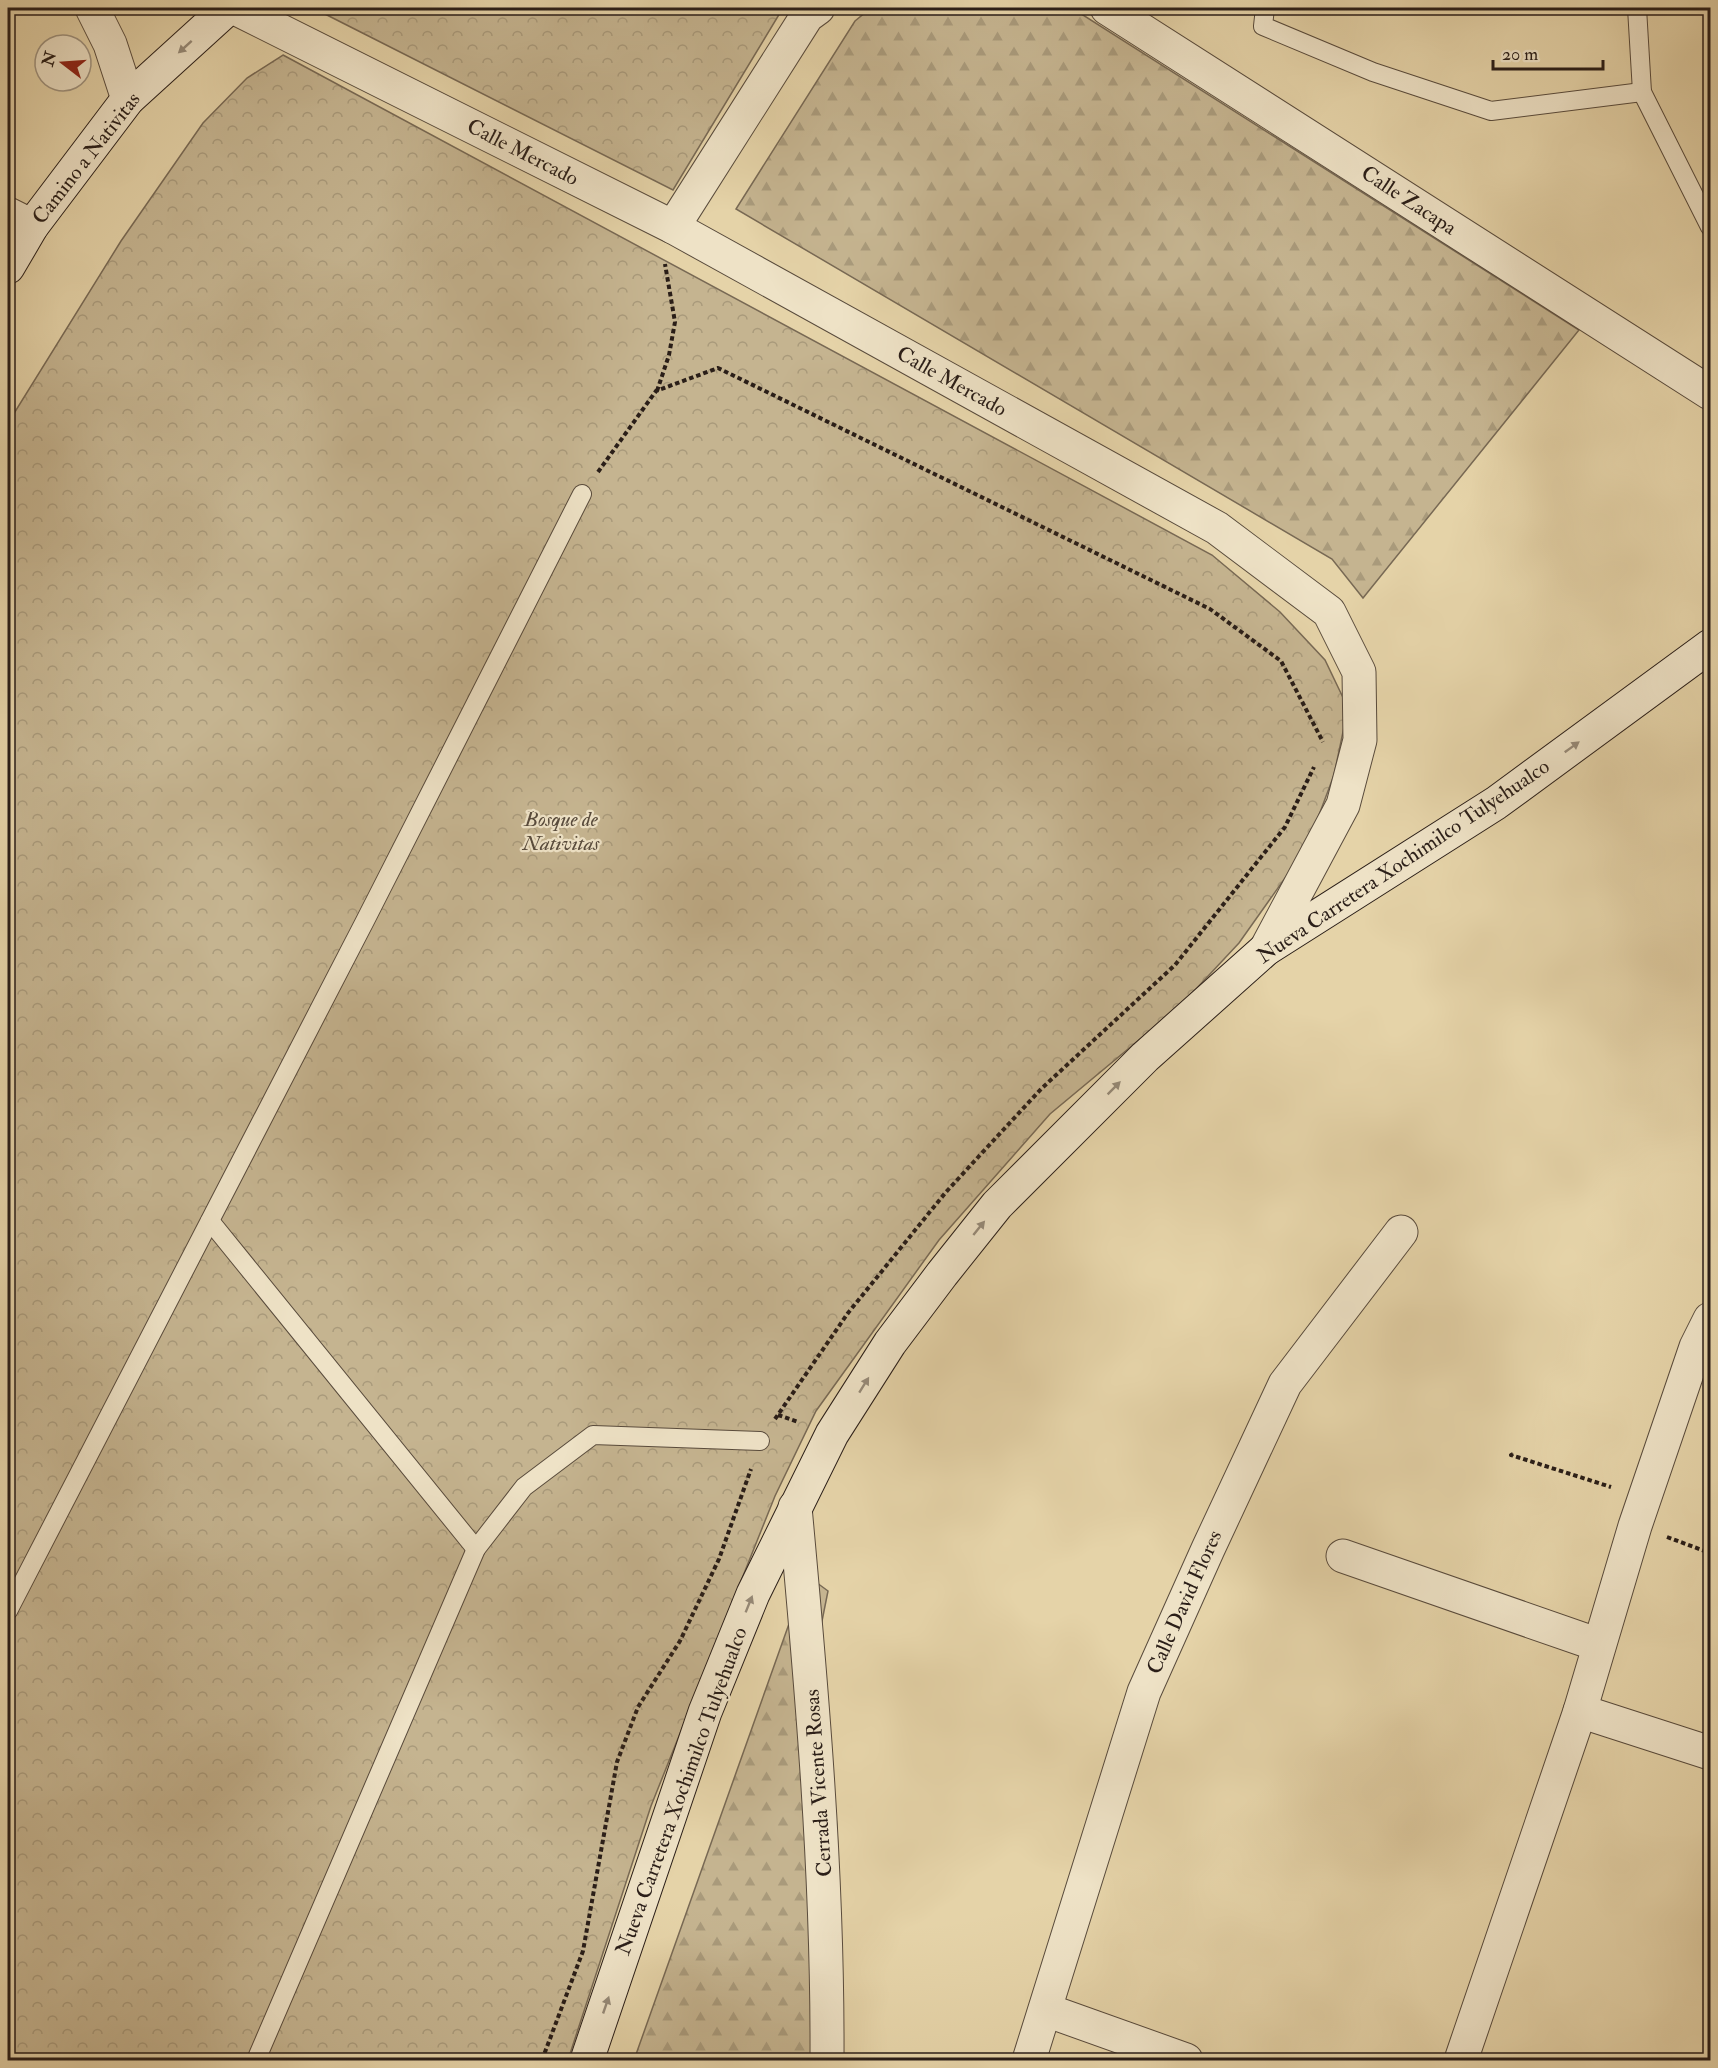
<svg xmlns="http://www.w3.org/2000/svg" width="1718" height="2068" font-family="'IM FELL Double Pica',serif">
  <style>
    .forest { fill: url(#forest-firs); stroke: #786954; stroke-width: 1.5 }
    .park { fill: url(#park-crowns); stroke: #786954; stroke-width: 1.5 }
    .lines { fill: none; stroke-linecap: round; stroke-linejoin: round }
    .service-casing { stroke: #594b3c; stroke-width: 20 }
    .minor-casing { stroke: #594b3c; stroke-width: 35 }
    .tertiary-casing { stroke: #594b3c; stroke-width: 35 }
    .secondary-casing { stroke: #2a1e18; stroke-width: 35 }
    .path { stroke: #2a1e18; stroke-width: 4; stroke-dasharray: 4.5 3; stroke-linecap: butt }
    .service { stroke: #eee2c6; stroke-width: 18 }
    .minor { stroke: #eee2c6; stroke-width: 33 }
    .tertiary { stroke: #eee2c6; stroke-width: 33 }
    .secondary { stroke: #eee2c6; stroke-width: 33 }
    .oneway { fill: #968a78 }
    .labels { text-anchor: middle; stroke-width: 4.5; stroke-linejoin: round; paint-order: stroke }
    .street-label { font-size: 21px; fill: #2a1e18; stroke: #eee2c6 }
    .park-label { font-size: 21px; font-style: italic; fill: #584b3c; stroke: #eee2c6 }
  </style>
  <defs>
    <pattern id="forest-firs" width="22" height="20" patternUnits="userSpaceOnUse" patternTransform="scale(1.5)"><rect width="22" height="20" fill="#c5b490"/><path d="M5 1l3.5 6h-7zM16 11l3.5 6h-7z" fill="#a99a7b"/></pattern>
    <pattern id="park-crowns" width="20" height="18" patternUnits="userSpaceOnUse" patternTransform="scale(1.5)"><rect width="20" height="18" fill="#c5b490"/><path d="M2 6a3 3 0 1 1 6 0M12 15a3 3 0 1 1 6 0" fill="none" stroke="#a99a7b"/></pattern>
  </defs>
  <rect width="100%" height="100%" fill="#e5d3a8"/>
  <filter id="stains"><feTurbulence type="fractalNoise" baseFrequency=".00333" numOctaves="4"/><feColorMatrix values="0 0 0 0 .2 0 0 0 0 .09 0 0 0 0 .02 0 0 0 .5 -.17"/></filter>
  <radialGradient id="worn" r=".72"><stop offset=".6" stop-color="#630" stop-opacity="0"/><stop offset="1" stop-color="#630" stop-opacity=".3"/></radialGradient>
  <g class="forest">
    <path d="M871 8H1072L1579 330 1363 598 1332 559 736 209 855 21Z"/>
    <path d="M809 1577 828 1591 820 1631 837 1829 842 1966 839 2060H634L790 1621Z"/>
  </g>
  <g class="park">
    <path d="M326 8H783L673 190 321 12Z"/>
    <path d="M283 55 1212 555 1280 612 1325 660 1348 708 1334 775 1307 847 1239 943 1181 1005 1050 1114 939 1240 816 1411 775 1496 651 1806 568 2060H8V423L121 241 203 123 247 78Z"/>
  </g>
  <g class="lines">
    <defs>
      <g id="service">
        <path d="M1265 8 1263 26 1373 72 1491 111 1642 92"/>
        <path d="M1637 8 1642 92 1710 227"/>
        <path d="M210 1221 476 1549"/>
        <path d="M8 1611 366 919 582 494"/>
        <path d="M256 2060 476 1549 524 1487 593 1435 760 1441"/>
      </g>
      <g id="minor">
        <path d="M235 8 673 227 1217 528 1329 612 1359 672 1360 740 1343 805 1266 949"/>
        <path d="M1107 8 1710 393"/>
        <path d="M8 214 32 226"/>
        <path d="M673 227 807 16 818 8"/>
        <path d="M795 1507C812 1691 828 1875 827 2060"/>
        <path d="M1343 1556 1599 1645"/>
        <path d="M1580 1711 1710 1753"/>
        <path d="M1046 2010 1186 2060"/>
        <path d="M1029 2060 1144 1692 1208 1549 1285 1384 1401 1232"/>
        <path d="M1461 2060 1580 1711 1635 1526 1696 1347 1710 1319"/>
      </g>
      <path id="tertiary" d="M92 8 110 44 128 99"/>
      <g id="secondary">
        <path d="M8 267 32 226 128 99 228 8"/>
        <path d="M587 2060 705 1712 753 1594 832 1434 890 1343 942 1274 997 1205 1145 1057 1266 949 1496 803 1710 646"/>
      </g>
    </defs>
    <use href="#service" class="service-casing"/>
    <use href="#minor" class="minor-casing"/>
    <use href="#tertiary" class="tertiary-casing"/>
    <use href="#secondary" class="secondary-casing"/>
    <g class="path">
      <path d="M657 391 669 355 675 322 665 264"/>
      <path d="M598 472 656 391 718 368 1210 609 1281 661 1323 742"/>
      <path d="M778 1415 798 1422"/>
      <path d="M775 1419 848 1313 946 1192 1041 1089 1175 965 1285 827 1314 767"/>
      <path d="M1513 1454 1511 1455 1611 1487"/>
      <path d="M1667 1537 1710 1553"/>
      <path d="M542 2060 583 1951 617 1762 638 1707 680 1641 719 1559 751 1469"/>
    </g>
    <use href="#service" class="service"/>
    <use href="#minor" class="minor"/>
    <use href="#tertiary" class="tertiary"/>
    <use href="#secondary" class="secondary"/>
  </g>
  <defs><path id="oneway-solid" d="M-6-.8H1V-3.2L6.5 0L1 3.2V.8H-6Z" transform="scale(1.5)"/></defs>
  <g class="oneway">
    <use href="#oneway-solid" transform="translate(185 47) rotate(138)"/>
    <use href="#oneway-solid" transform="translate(1572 747) rotate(-36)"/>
    <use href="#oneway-solid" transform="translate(1114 1088) rotate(-45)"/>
    <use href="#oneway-solid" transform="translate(979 1228) rotate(-51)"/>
    <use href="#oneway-solid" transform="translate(864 1385) rotate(-58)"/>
    <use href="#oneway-solid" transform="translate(749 1604) rotate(-68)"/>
    <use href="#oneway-solid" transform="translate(606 2005) rotate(-71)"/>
  </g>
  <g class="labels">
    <g class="street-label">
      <text transform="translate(523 152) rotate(27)" y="7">Calle Mercado</text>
      <text transform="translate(86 158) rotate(-52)" y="7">Camino a Nativitas</text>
      <text transform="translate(1409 200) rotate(33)" y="7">Calle Zacapa</text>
      <text transform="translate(952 381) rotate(29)" y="7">Calle Mercado</text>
      <text transform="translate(1403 861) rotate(-34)" y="7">Nueva Carretera Xochimilco Tulyehualco</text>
      <text transform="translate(1184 1602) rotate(-66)" y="7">Calle David Flores</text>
      <text transform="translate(818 1783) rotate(-94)" y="7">Cerrada Vicente Rosas</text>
      <text transform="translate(681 1791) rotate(-70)" y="7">Nueva Carretera Xochimilco Tulyehualco</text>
    </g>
    <g class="park-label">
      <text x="561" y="826">Bosque de<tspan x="561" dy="24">Nativitas</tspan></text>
    </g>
  </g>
  <rect width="1718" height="2068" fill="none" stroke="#e5d3a8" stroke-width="30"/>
  <rect x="9" y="9" width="1700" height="2050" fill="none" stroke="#2a1e18" stroke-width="3"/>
  <rect x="15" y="15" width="1688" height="2038" fill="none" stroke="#2a1e18" stroke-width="1.5"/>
  <g transform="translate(63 63) rotate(287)"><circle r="28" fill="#eee2c6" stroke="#a09480" stroke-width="1.5"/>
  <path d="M0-4.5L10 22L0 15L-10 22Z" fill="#8f2418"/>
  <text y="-9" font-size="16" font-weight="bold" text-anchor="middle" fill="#2a1e18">N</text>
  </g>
  <path d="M1493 60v9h110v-9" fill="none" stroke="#2a1e18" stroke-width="3"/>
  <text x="1502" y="60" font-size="18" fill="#2a1e18" stroke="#eee2c6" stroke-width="4.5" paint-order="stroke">20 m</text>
  <rect width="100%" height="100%" filter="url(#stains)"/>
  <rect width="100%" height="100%" fill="url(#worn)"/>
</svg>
